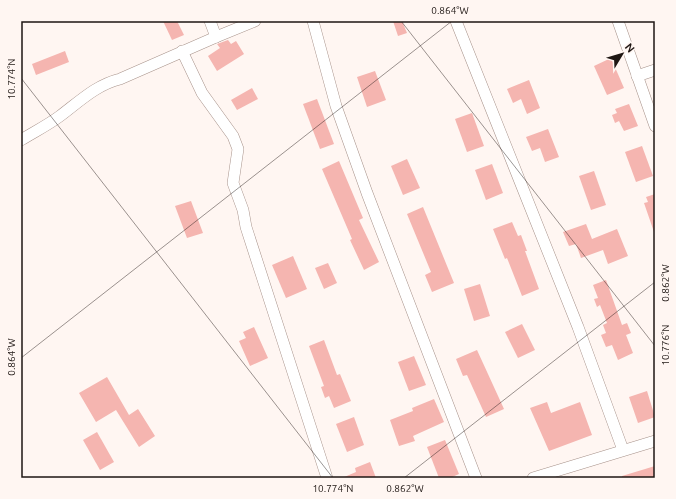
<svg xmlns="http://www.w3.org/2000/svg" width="676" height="499" font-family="Ubuntu,sans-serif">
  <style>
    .building { fill: #f5b5b0 }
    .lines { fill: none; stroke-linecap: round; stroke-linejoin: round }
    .street-casing { stroke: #a7928a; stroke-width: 12 }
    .street { stroke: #fff; stroke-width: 11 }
    .ticks { fill: none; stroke: #1e1613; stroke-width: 1; stroke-opacity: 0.45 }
    .neatline { fill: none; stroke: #1e1613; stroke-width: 1.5 }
    .ticks-label { font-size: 10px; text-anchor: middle; fill: #1e1613 }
  </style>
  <rect width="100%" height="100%" fill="#fff6f2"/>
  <g class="building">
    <path d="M163 21H177L184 35 172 40Z"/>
    <path d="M393 21H402L407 33 398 36Z"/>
    <path d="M228 40 231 44 236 41 244 54 217 71 208 56 220 48 217 44Z"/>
    <path d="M65 51 69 62 36 75 32 64Z"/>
    <path d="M611 58 624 88 607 95 594 66Z"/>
    <path d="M375 71 386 100 367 107 357 77Z"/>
    <path d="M529 80 540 108 527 114 521 99 513 103 507 89Z"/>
    <path d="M252 88 258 99 237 110 231 100Z"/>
    <path d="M317 99 334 144 320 149 303 104Z"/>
    <path d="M629 104 638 126 624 131 619 121 615 123 612 115 617 113 615 109Z"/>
    <path d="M472 113 484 146 467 152 455 119Z"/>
    <path d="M548 129 559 157 545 162 540 148 532 151 526 137Z"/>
    <path d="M642 146 653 176 636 182 625 152Z"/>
    <path d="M407 159 420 188 403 195 391 166Z"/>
    <path d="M339 161 363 218 359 220 379 262 364 270 350 240 352 239 322 169Z"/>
    <path d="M492 164 503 193 486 200 475 170Z"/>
    <path d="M594 171 606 205 591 210 579 176Z"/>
    <path d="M655 194V232H654L644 203 648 202 646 197Z"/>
    <path d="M191 201 203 233 187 238 175 206Z"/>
    <path d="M423 207 454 283 432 292 425 275 431 272 407 214Z"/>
    <path d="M512 222 518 236 521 235 527 251H525L539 289 522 296 507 258 505 259 493 229Z"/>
    <path d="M586 224 592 239 617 229 628 256 608 264 603 250 581 258 576 244 569 246 563 232Z"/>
    <path d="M293 256 307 289 286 298 272 265Z"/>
    <path d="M328 263 337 283 324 289 315 268Z"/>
    <path d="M606 280 622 325 627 323 631 333 626 335 633 353 618 360 612 345 606 347 601 335 606 333 603 325 607 323 600 305 597 307 594 299 598 298 593 285Z"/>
    <path d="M480 284 490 316 474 321 464 289Z"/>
    <path d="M522 324 535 350 518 358 505 332Z"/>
    <path d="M254 327 268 358 250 366 239 341 246 338 243 332Z"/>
    <path d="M324 340 337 375 340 374 351 401 334 408 329 396 325 398 321 387 324 386 309 346Z"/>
    <path d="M477 350 504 409 486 417 467 375 463 376 456 359Z"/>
    <path d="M414 356 426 385 409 391 398 362Z"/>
    <path d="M107 377 129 415 138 409 155 436 139 447 116 410 96 422 79 393Z"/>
    <path d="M647 391 655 417 638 423 629 397Z"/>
    <path d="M434 399 444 422 413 436 415 441 399 446 390 420 413 411 412 408Z"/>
    <path d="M547 402 551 413 580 402 592 435 549 451 530 408Z"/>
    <path d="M354 417 364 445 347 452 336 424Z"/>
    <path d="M97 432 114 462 100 470 83 440Z"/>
    <path d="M445 440 459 474 450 478H439L427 447Z"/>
    <path d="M370 462 376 478H342L356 472 355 468Z"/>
    <path d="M655 466V478H622V476Z"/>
  </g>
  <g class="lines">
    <defs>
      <g id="street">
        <path d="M210 21 216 37 255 21"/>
        <path d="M313 21 336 106 367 193 476 478"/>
        <path d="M456 21 578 327 623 450"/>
        <path d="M618 21 655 126"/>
        <path d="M182 51 202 93 233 136 238 149 233 183 243 210 246 227 327 478"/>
        <path d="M637 76 655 70"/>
        <path d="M21 140C34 132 48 125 60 116 80 101 96 85 120 79L216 37"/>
        <path d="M533 478 655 441"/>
      </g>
    </defs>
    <use href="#street" class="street-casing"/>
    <use href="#street" class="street"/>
  </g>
  <path class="ticks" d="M401 21 655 346M21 78 333 478M21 358 452 21M404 478 655 282"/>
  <rect width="676" height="499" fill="none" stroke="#fff6f2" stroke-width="44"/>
  <g transform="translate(622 54) rotate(52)" stroke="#fff6f2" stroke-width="3" paint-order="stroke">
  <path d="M0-3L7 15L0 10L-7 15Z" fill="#1e1613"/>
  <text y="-6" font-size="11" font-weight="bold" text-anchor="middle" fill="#1e1613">N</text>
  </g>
  <rect x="22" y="22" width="632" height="455" class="neatline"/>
  <g class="ticks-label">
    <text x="450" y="14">0.864°W</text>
    <text transform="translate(11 79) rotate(-90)" y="4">10.774°N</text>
    <text transform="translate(665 283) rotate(-90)" y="4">0.862°W</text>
    <text transform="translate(665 345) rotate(-90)" y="4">10.776°N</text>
    <text transform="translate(11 357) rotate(-90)" y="4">0.864°W</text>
    <text x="333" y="492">10.774°N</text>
    <text x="405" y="492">0.862°W</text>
  </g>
</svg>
